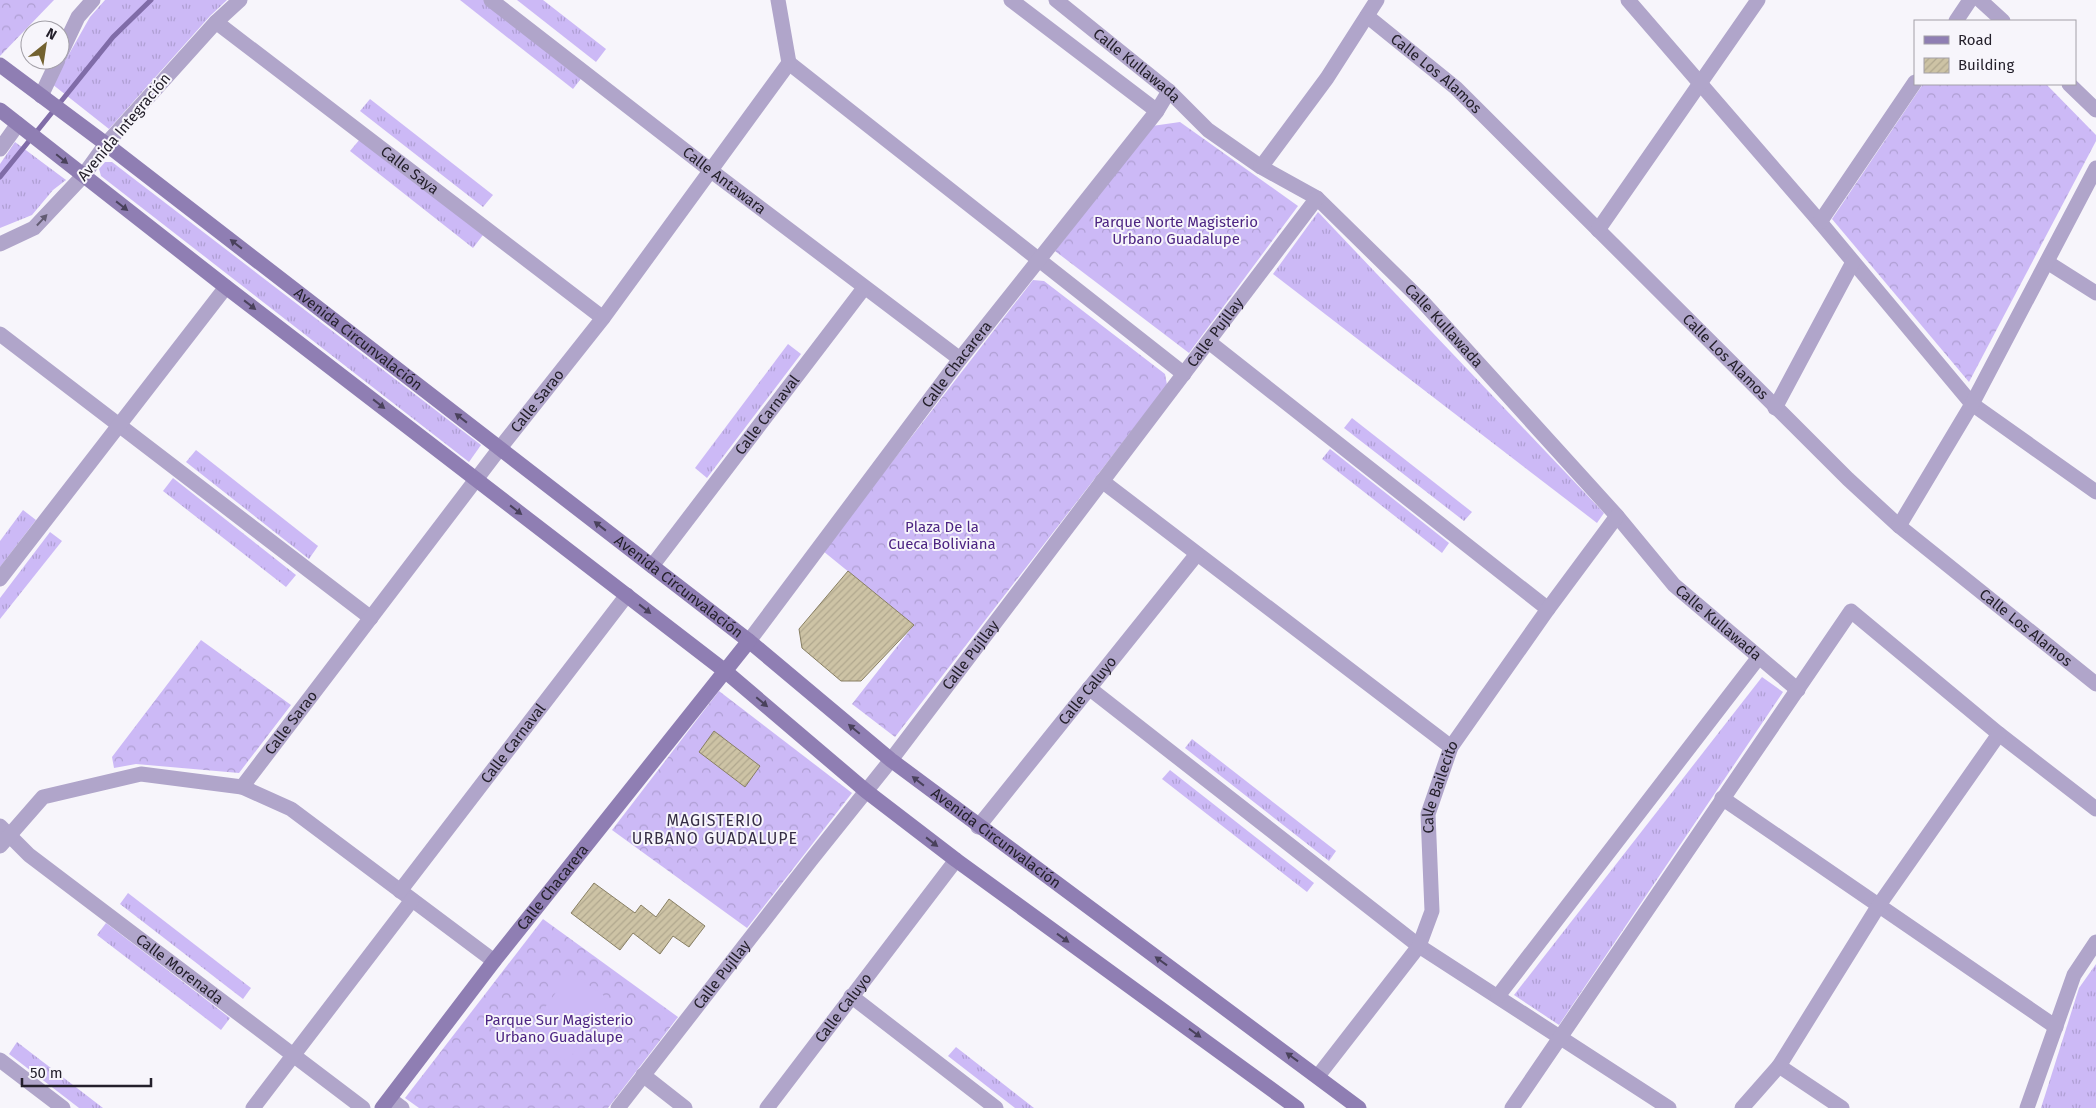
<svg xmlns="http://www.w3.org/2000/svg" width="2096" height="1108" font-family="'Fira Sans',sans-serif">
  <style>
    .grass { fill: url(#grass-tufts) }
    .forest { fill: url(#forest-crowns) }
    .garden { fill: #ccb9f6 }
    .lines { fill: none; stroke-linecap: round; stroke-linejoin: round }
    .stream { stroke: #806ca8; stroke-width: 5 }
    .building { fill: url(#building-hatch); stroke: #887f63 }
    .minor { stroke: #b0a5ca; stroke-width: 15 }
    .tertiary { stroke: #b0a5ca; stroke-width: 15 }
    .secondary { stroke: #8f7eb3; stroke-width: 15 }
    .oneway { fill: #49415b }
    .oneway2 { fill: #635c73 }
    .labels { text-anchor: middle; stroke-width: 4; stroke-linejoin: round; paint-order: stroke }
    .street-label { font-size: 15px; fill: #24202b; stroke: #f7f5fb }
    .park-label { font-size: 15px; fill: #4c2482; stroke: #f7f5fb }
    .neighbourhood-label { font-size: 16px; letter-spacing: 1px; fill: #362e46; stroke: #f7f5fb }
  </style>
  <defs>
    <pattern id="grass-tufts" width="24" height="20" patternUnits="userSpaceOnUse" patternTransform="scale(1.25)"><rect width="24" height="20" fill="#ccb9f6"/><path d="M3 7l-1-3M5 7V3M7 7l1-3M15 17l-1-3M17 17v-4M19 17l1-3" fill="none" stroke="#af9fd3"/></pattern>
    <pattern id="forest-crowns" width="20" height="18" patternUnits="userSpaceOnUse" patternTransform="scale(1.25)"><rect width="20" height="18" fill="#ccb9f6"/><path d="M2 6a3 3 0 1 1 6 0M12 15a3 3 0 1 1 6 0" fill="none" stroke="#af9fd3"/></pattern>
    <pattern id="building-hatch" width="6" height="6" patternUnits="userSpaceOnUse" patternTransform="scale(1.25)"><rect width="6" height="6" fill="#cdc3a5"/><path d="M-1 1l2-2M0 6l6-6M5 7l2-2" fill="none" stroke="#b0a78e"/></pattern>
  </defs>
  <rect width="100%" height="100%" fill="#f7f5fb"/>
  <g class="grass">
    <path d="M105 0H227L210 16 109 129 52 84 90 17Z"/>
    <path d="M460 0H486L583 76 573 89Z"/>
    <path d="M517 0H543L606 49 596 62Z"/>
    <path d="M370 99 493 195 483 207 360 111Z"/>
    <path d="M360 139 483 235 473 248 350 151Z"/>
    <path d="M15 142 66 180 53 190 32 215 0 228V164Z"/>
    <path d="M105 162H112L481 445 469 462 101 176 99 169Z"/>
    <path d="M1318 212 1604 513 1597 523 1273 274Z"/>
    <path d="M788 344 801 354 707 478 695 468Z"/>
    <path d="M1352 418 1472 512 1464 521 1344 428Z"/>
    <path d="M1330 449 1449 543 1442 553 1322 459Z"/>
    <path d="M196 450 318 546 309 559 186 462Z"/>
    <path d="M173 478 296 575 286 587 163 491Z"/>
    <path d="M23 510 36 520 0 567V541Z"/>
    <path d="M50 532 62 541 0 619V598Z"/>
    <path d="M1762 677 1783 692 1559 1025 1514 995Z"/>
    <path d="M1192 739 1336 851 1329 861 1185 748Z"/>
    <path d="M1170 770 1314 883 1307 892 1162 779Z"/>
    <path d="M128 893 251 988 243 999 120 904Z"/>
    <path d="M106 923 230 1018 221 1030 97 935Z"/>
    <path d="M2096 964V1108H2041L2079 988Z"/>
    <path d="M17 1042 103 1108H79L9 1054Z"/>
    <path d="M956 1047 1034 1108H1015L948 1056Z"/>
  </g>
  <g class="forest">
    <path d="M0 0H54L0 56Z"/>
    <path d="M1923 84H2046L2096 135V141L1969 382 1832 219Z"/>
    <path d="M1180 122 1298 206 1189 353 1055 251 1152 126Z"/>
    <path d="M1033 280 1044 281 1165 374 1167 385 895 737 852 704 914 625 823 551Z"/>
    <path d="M201 640 291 705 239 773 136 764 114 768 112 757Z"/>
    <path d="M719 691 852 793 747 928 612 830Z"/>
    <path d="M543 919 678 1017 608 1108H419L405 1098Z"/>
  </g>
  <path class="garden" d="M571 972 611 1001 567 1062 526 1033Z"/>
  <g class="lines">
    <path class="stream" d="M0 177 113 37 151 0"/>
  </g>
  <g class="building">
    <path d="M848 571 914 625 861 681H841L802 648 799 629Z"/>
    <path d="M714 731 760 766 745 787 699 752Z"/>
    <path d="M594 883 635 913 641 905 656 917 669 899 705 926 689 947 673 936 660 954 633 933 620 950 571 913Z"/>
  </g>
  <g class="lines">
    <g class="minor">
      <path id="s1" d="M491 0 710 170 960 359"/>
      <path d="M1011 0 1157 111"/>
      <path id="s2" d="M1056 0 1169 91 1208 130 1261 167 1317 198 1422 301 1617 516 1674 585 1798 690"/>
      <path d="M1628 0 1820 222 1972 404 2096 492"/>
      <path d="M1980 0 2003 21"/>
      <path id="s3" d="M1367 16 1456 88 1848 479 1899 526 2096 684"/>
      <path d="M1956 21 1970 0"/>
      <path id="s4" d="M216 22 603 318"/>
      <path d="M60 55 78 17 93 0"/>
      <path d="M789 63 1184 374"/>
      <path d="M2069 84 2096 110"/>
      <path d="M41 96 58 60"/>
      <path d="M106 144 216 22 240 0"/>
      <path d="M1261 167 1327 78 1377 0"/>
      <path d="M1820 222 1915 82"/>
      <path d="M1598 230 1758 0"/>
      <path d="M2047 262 2096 293"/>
      <path d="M0 334 371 618"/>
      <path d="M1209 342 1548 609"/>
      <path d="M1775 408 1853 262"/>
      <path d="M1102 481 1451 747"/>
      <path d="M1899 526 1972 404 2096 168"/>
      <path id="s5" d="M652 566 864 288"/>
      <path d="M0 579 226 287"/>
      <path id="s6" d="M749 641 960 359 1157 111 1169 91"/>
      <path d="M1089 688 1419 946 1669 1108"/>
      <path id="s7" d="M242 787 500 448 603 318 789 63 778 0"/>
      <path d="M1722 798 2056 1027"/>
      <path id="s8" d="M0 826 29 855 363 1108"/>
      <path id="s9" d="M978 827 1197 554"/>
      <path d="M0 846 43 797 141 774 242 787 291 809 494 961"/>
      <path id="s10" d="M400 891 627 595"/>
      <path d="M851 996 996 1108"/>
      <path d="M1498 996 1759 657"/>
      <path d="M0 1060 63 1108"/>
      <path d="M1779 1066 1842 1108"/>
      <path d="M643 1075 685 1108"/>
      <path id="s11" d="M1318 1076 1419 946 1432 911 1428 814 1451 747 1548 609 1617 516"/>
      <path d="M390 1099 402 1108"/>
      <path d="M253 1108 412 900"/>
      <path id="s12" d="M618 1108 811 860 891 760 1317 198"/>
      <path id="s13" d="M767 1108 956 860"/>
      <path d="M1512 1108 1851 611 1999 734 2096 809"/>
      <path d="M1742 1108 1779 1066 1879 905 1999 734"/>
      <path d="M2027 1108 2074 975 2096 942"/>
    </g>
    <g class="tertiary">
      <path d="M0 149 18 124"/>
      <path d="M0 244 34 228 83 176 106 144"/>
    </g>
    <g class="secondary">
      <path id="s14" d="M0 65 106 144 749 641 891 760 1359 1108"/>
      <path d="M0 110 226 287 725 671 866 791 956 860 1297 1108"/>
      <path id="s15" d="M382 1108 494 961 749 641"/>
    </g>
  </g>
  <defs><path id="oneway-solid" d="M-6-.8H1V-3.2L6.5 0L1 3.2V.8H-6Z" transform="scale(1.25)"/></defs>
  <g class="oneway">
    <use href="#oneway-solid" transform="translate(62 159) rotate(39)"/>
    <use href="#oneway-solid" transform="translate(122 206) rotate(38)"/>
    <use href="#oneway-solid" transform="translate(236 244) rotate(-142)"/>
    <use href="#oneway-solid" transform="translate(250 305) rotate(38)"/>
    <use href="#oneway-solid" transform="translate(379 404) rotate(38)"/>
    <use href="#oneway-solid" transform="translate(461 418) rotate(-142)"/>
    <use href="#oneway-solid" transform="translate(516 510) rotate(38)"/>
    <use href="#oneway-solid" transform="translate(600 526) rotate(-142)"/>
    <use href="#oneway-solid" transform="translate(645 609) rotate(38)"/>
    <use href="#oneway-solid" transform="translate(762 702) rotate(40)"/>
    <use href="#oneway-solid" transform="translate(854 729) rotate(-140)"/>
    <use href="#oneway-solid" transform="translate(918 781) rotate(-142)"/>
    <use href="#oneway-solid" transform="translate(932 842) rotate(38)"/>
    <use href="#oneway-solid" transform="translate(1063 938) rotate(36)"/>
    <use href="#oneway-solid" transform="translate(1161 961) rotate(-144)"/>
    <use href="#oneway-solid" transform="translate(1195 1033) rotate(36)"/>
    <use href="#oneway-solid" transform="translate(1292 1057) rotate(-144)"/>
  </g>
  <use class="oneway2" href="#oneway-solid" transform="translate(42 220) rotate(-47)"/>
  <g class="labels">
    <g class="street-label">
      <text dy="5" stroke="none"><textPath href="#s2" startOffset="104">Calle Kullawada</textPath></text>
      <text dy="5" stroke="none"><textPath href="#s3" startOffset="90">Calle Los Alamos</textPath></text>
      <text transform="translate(124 127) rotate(-50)" y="5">Avenida Integración</text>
      <text dy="5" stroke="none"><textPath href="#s4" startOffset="244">Calle Saya</textPath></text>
      <text dy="5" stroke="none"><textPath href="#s1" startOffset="295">Calle Antawara</textPath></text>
      <text dy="5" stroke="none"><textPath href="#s2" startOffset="509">Calle Kullawada</textPath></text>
      <text dy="5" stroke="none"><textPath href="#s12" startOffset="979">Calle Pujllay</textPath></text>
      <text dy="5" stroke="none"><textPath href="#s14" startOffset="451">Avenida Circunvalación</textPath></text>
      <text dy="5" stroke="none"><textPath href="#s3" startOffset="495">Calle Los Alamos</textPath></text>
      <text dy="5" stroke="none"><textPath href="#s6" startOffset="346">Calle Chacarera</textPath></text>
      <text dy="5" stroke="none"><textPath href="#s7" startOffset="486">Calle Sarao</textPath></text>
      <text dy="5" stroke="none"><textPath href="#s5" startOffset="190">Calle Carnaval</textPath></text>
      <text dy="5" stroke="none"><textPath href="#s14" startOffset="856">Avenida Circunvalación</textPath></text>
      <text dy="5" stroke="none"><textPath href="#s2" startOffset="914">Calle Kullawada</textPath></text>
      <text dy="5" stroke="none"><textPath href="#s3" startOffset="900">Calle Los Alamos</textPath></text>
      <text dy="5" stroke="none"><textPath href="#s12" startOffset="574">Calle Pujllay</textPath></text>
      <text dy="5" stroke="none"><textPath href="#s9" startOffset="175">Calle Caluyo</textPath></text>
      <text dy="5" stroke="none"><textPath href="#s7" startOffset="81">Calle Sarao</textPath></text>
      <text dy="5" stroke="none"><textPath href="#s10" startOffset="186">Calle Carnaval</textPath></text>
      <text dy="5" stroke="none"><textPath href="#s11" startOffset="328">Calle Bailecito</textPath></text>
      <text dy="5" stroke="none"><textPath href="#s14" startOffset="1261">Avenida Circunvalación</textPath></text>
      <text dy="5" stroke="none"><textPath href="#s15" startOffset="279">Calle Chacarera</textPath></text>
      <text dy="5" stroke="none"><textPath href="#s8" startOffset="230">Calle Morenada</textPath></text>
      <text dy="5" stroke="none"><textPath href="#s12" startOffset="169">Calle Pujllay</textPath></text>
      <text dy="5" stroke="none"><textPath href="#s13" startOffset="126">Calle Caluyo</textPath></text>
    </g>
    <g class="park-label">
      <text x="1176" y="227">Parque Norte Magisterio<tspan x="1176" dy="17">Urbano Guadalupe</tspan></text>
      <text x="942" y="532">Plaza De la<tspan x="942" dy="17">Cueca Boliviana</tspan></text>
      <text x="559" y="1025">Parque Sur Magisterio<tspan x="559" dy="17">Urbano Guadalupe</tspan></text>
    </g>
    <g class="neighbourhood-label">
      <text x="715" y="826">MAGISTERIO<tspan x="715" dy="18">URBANO GUADALUPE</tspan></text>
    </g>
  </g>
  <rect x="1914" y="20" width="162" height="65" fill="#f7f5fb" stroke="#a3a0a8"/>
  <rect x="1924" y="36" width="25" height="8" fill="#8f7eb3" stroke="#a3a0a8"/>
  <text x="1958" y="45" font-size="15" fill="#24202b">Road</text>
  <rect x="1924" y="58" width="25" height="15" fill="url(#building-hatch)" stroke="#a3a0a8"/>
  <text x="1958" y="70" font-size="15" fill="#24202b">Building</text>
  <g transform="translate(45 45) rotate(30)"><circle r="24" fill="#f7f5fb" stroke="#a3a0a8"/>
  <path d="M0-4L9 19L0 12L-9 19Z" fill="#736230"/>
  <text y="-8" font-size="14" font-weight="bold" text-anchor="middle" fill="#24202b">N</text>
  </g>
  <path d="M22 1078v8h129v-8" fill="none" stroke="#24202b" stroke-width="2.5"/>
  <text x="30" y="1078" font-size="15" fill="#24202b" stroke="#f7f5fb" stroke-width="4" paint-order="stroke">50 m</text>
</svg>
